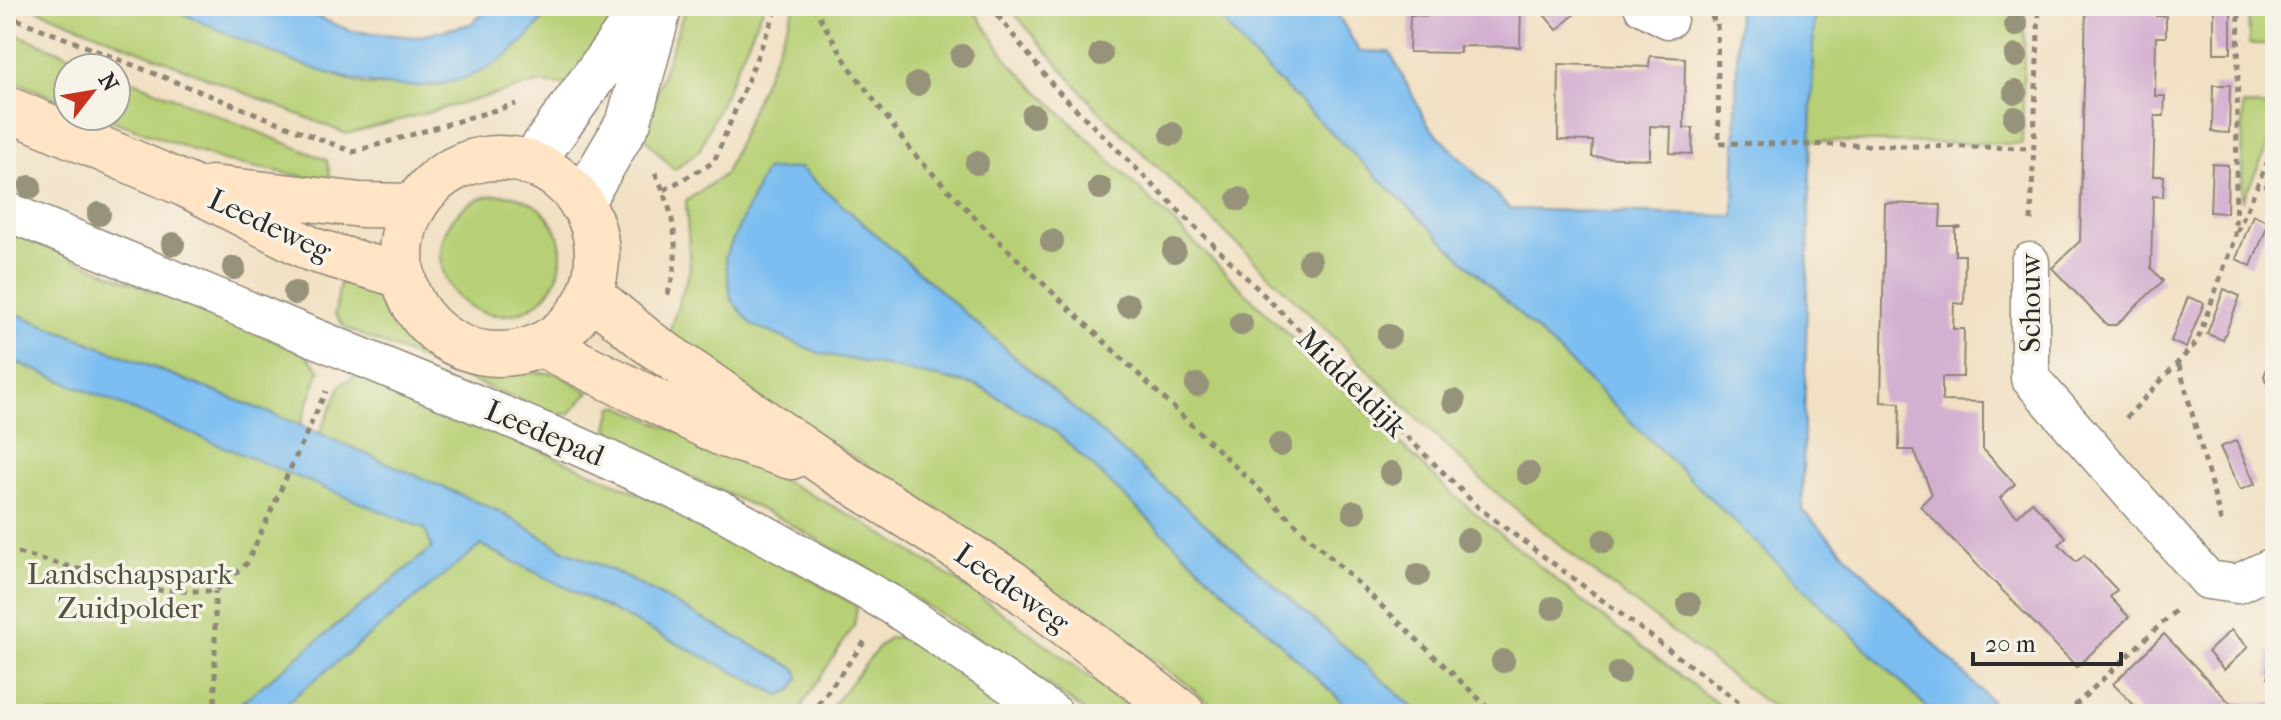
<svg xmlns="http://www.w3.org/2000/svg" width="2281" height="720" font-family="'IM FELL French Canon',serif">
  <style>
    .green { fill: #b7d076; stroke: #717e50; stroke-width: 2 }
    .water { fill: #7bbef1; stroke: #53748e; stroke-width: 2 }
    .building { fill: #d3afd0 }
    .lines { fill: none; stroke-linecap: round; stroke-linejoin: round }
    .minor-casing { stroke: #8e8677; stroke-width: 41 }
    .tertiary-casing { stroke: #8e8677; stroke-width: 47 }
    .secondary-casing { stroke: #8e8677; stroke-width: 47 }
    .path { stroke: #8e8677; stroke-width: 5; stroke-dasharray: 6 6; stroke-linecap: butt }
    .minor { stroke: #fff; stroke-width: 38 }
    .tertiary { stroke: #fff; stroke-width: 44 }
    .secondary { stroke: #ffe4c6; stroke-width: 44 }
    .tree { fill: #97937a }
    .labels { text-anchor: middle; stroke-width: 7; stroke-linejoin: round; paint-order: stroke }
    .street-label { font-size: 30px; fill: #2b2b2b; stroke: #f7f3e8 }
    .park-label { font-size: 30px; fill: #4e543e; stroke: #f7f3e8 }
  </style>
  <rect width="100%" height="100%" fill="#f7f3e8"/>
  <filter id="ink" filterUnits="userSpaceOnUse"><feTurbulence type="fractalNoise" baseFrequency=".0125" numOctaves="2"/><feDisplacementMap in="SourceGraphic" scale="16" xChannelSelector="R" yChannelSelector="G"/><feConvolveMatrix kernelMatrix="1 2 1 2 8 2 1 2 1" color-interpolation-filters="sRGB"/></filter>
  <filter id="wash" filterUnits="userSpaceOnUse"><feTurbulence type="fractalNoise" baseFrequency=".006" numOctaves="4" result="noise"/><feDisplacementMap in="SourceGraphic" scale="32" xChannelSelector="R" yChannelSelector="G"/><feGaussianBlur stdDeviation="1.8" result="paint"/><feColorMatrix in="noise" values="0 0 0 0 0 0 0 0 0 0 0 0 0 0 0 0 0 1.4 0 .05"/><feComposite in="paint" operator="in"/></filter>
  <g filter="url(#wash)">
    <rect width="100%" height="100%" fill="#f1e0c3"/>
    <g class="green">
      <path d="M29 6H166L287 59 363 85 439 86 552 6H621L573 85 538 83 347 134Z"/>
      <path d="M686 6H764L699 151 674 170 642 135Z"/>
      <path d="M795 6H971L1010 63 1451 493 1588 606 1731 714H1421L800 168 900 369 977 386 1053 429 1355 714H1221L1183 681 954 520 698 360 668 335 690 269 686 201 725 174Z"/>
      <path d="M1008 6H1210L1254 58 1934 714H1781L1587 567 1487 485 1095 107Z"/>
      <path d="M1814 6H2025L2022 144 1811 141Z"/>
      <path d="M2248 10H2275V44H2249Z"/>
      <path d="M6 30 100 68H68V103L6 78Z"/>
      <path d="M116 74 327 160 331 182 223 161 100 116H116Z"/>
      <path d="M2243 105 2275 107V131L2242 201Z"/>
      <circle cx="501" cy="255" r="60"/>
      <path d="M6 231 304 353 320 370 300 425 6 310Z"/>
      <path d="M341 275 377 289 424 346 459 366 493 373H555L589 392 569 414H552L345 328 335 314Z"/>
      <path d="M6 358 412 521 425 529 432 547 481 545 780 695 796 669 616 572 566 551 500 512 319 435 341 385 355 376 361 377C531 446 699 512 857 606L854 626 801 707 812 714H6Z"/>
      <path d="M619 406C701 442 782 477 860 521 959 577 1048 646 1139 714H1088L1027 669 860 564 779 518 626 447 614 438 608 427 613 407Z"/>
      <path d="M906 636 1017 714H873L861 707 851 708 846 714H826L879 647 889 638Z"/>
    </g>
    <g class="water">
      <path d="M166 6H292L351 31 416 37 470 24 493 6H552C454 156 289 60 166 6Z"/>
      <path d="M1210 6H1333L1359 51 1390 52 1428 125 1510 209 1734 216 1738 6H1814L1802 510 2004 714H1934L1254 58Z"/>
      <path d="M800 168 1421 714H1355L1053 429 977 385 819 353 752 325 731 299 725 257 765 170Z"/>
      <path d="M6 310 300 425 500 512 566 551 616 572 796 669 799 677 792 690 780 695 481 545 273 714H227L432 548 425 529 6 358Z"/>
    </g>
    <g id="blocks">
      <g class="building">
        <path d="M1428 6H1521L1520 47 1460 46V53L1409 52 1410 15 1428 16Z"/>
        <path d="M1547 6H1572L1577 12 1557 30 1541 11Z"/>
        <path d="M2086 6H2156V16H2166V37H2156L2155 96H2165L2164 116H2155L2153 176H2164L2163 197 2153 196 2151 268 2163 281 2116 325H2107L2101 319 2052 268 2080 241Z"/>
        <rect x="2214" y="6" width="17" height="47"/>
        <path d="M1650 56 1685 58 1684 128H1693L1692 154 1670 153 1671 127 1650 126V159L1592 157 1593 141 1558 140 1559 64 1649 67Z"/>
        <path d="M2213 85H2230L2229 133 2212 132Z"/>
        <path d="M2275 159V190L2265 186Z"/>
        <path d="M2212 164 2228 165 2227 213 2210 212Z"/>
        <path d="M1885 203 1941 205 1940 227H1961L1955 229V255H1965L1964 304 1954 303 1953 329H1964L1963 377H1942V401L1983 402V449L2015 484 2000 498 2017 516 2032 502 2066 537 2059 544 2076 562 2084 555 2117 590 2110 597 2129 617 2077 667 1920 506 1932 494 1914 450H1899L1900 403 1881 402Z"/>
        <path d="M2253 215 2269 222 2251 266 2236 259Z"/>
        <path d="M2224 289 2240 296 2223 340 2207 334Z"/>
        <path d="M2188 297 2204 303 2186 348 2171 341Z"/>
        <path d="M2275 348V402L2264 376Z"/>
        <path d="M2236 441 2255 484 2240 490 2220 447Z"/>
        <path d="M2231 630 2248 647 2224 670 2208 652Z"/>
        <path d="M2164 634 2230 703H2275V714H2143L2113 684Z"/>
        <rect x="2268" y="652" width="7" height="25"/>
      </g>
    </g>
  </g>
  <g filter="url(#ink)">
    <use href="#blocks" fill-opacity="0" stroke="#8e8677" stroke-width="2"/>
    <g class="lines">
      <defs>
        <g id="minor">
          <path d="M1643 6 1668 19"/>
          <path d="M6 211 578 446 726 513 892 605 1054 714"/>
          <path d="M2030 262V378L2208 580 2237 584 2275 566"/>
        </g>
        <g id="tertiary">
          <path d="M531 164 645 6"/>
          <path d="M581 203 629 121 660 6"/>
        </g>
        <g id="secondary">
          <path d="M6 108 186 185 313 250 402 276"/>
          <circle cx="499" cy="256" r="98"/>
          <path d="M212 188 361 205 415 206"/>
          <path d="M590 294 647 341 835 471 1011 582 1183 714"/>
          <path d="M542 345 724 435 791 457"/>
        </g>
      </defs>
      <use href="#minor" class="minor-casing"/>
      <use href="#tertiary" class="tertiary-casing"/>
      <use href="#secondary" class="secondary-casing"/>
      <g class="path">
        <path d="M813 6 848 65 913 153 986 229 1495 714"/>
        <path d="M990 6 1055 88 1480 509 1755 714"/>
        <path d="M6 15 353 152 516 104"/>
        <path d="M1710 19H1717L1719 143 2032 148"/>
        <path d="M655 173C675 210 683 259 666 298"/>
        <path d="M664 190 714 162 778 6"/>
        <path d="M2031 221 2039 6"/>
        <path d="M2237 232 2275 145"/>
        <path d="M2179 365 2222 525"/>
        <path d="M2126 418 2197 342 2235 237 2239 6"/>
        <path d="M6 550 163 591H215L247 563 326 391"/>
        <path d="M215 714V591"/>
        <path d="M811 714 865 641"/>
        <path d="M2066 714 2176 610"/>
      </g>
      <use href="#minor" class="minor"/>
      <use href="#tertiary" class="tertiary"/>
      <use href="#secondary" class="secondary"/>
    </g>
    <g class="tree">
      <circle cx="2016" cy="25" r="12"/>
      <circle cx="1101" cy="54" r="12"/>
      <circle cx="962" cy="56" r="12"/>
      <circle cx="2016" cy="56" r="12"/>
      <circle cx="917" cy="84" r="12"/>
      <circle cx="2015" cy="92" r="12"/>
      <circle cx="1033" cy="116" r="12"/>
      <circle cx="2015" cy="118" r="12"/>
      <circle cx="1172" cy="134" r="12"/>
      <circle cx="977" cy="163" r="12"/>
      <circle cx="30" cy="187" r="12"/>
      <circle cx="1100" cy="188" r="12"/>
      <circle cx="1239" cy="199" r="12"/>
      <circle cx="99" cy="214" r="12"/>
      <circle cx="1052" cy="241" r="12"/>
      <circle cx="173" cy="244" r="12"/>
      <circle cx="1174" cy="251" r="12"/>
      <circle cx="1310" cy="261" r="12"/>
      <circle cx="234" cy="268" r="12"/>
      <circle cx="295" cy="293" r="12"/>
      <circle cx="1128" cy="305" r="12"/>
      <circle cx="1241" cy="324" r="12"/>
      <circle cx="1389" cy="336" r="12"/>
      <circle cx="1197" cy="385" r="12"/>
      <circle cx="1454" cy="401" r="12"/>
      <circle cx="1280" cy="445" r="12"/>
      <circle cx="1391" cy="473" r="12"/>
      <circle cx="1528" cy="473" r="12"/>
      <circle cx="1354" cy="512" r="12"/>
      <circle cx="1468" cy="540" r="12"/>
      <circle cx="1604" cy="541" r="12"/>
      <circle cx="1418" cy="575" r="12"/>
      <circle cx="1689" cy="604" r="12"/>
      <circle cx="1553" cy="608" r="12"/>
      <circle cx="1503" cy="661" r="12"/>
      <circle cx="1619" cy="673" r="12"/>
    </g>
  </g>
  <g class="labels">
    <g class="street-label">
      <text transform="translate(270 225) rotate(25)" y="10">Leedeweg</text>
      <text transform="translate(2030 303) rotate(-90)" y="10">Schouw</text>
      <text transform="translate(1352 383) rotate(45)" y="10">Middeldijk</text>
      <text transform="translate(545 433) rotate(23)" y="10">Leedepad</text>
      <text transform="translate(1012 588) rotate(35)" y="10">Leedeweg</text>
    </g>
    <g class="park-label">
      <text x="130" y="584">Landschapspark<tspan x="130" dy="34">Zuidpolder</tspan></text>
    </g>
  </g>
  <rect width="2281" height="720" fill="none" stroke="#f7f3e8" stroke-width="32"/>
  <g transform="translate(92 92) rotate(59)"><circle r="38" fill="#f7f3e8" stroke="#a5a39c" stroke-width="2"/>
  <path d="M0-6L14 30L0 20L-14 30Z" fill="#c8321e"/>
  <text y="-12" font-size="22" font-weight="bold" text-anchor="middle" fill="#2b2b2b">N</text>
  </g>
  <path d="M1973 652v12h148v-12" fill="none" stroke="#2b2b2b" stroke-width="4"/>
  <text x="1985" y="652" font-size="24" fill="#2b2b2b" stroke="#f7f3e8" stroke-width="6" paint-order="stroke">20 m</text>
</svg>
